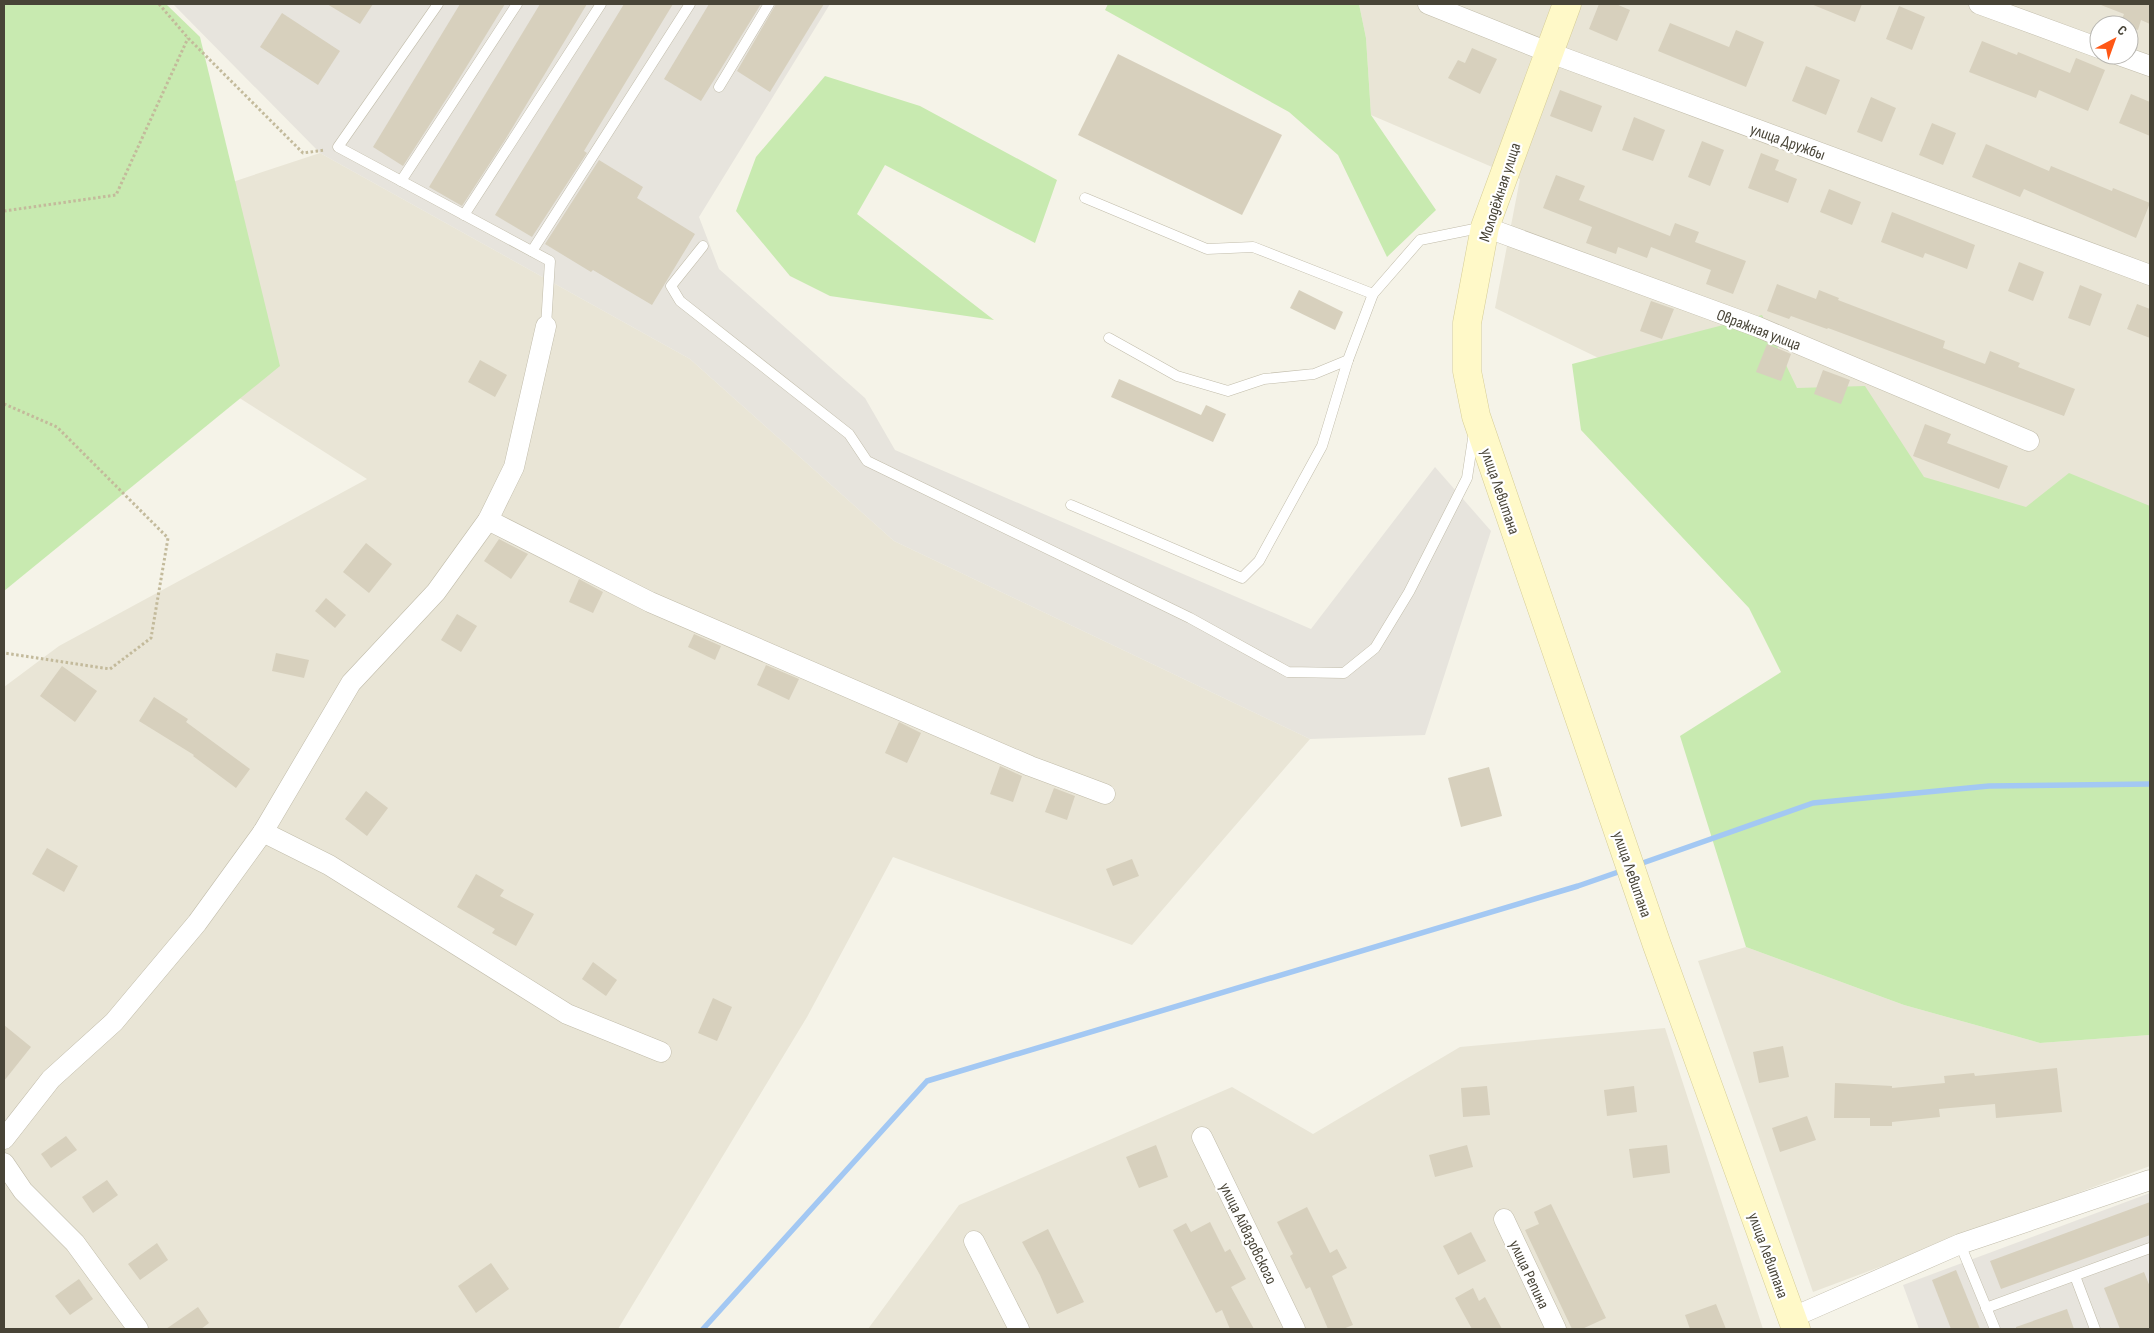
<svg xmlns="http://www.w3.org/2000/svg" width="2154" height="1333" font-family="'Sofia Sans Condensed',sans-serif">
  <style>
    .residential { fill: #e9e5d6; fill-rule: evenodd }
    .industrial { fill: #e7e4dd }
    .green { fill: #c8eab0 }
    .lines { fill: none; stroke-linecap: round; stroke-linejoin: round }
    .stream { stroke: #a3c8f3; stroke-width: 5.5 }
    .building { fill: #d7d0bd }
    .service-casing { stroke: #c1bcaa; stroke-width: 11 }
    .minor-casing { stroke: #c1bcaa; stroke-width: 21 }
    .secondary-casing { stroke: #d6cd97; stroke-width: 29 }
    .path { stroke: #c3ba9b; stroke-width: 3; stroke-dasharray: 2.5 2.5; stroke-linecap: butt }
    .service { stroke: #fff; stroke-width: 10 }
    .minor { stroke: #fff; stroke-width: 20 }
    .secondary { stroke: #fff9c8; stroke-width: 28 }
    .labels { text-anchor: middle; stroke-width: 4.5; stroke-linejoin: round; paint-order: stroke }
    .street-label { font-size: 16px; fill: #484437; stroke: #fff }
  </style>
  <rect width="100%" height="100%" fill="#f5f3e8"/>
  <g class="residential">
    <path d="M1359 4H2150V547L1787 449 1495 308 1520 179 1371 115 1366 38ZM2099 25H2129V55H2099Z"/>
    <path d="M320 153 690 359 894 541 1310 739 1132 945 893 857 807 1017 618 1329H4V687L59 646 367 479 109 315 151 209Z"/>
    <path d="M1746 947 1904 1005 2040 1043 2150 1035V1166L1813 1292 1698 961Z"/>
    <path d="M1665 1028 1763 1329H868L959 1205 1232 1087 1313 1134 1460 1047Z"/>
  </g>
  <g class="industrial">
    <path d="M173 4H830L699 217 719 269 865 398 895 450 1311 629 1435 467 1491 531 1425 735 1310 739 894 541 690 359 320 153Z"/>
    <path d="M2150 1193V1329H1919L1903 1285Z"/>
  </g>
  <g class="green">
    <path d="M4 4H166L200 37 280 366 4 591Z"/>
    <path d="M1108 4H1359L1366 38 1371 115 1436 210 1387 257 1338 155 1289 112 1105 10Z"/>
    <path d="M825 76 920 106 1057 180 1035 243 885 165 857 214 994 320 830 296 790 276 736 211 756 157Z"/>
    <path d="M1762 315 1797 388 1865 386 1924 477 2026 507 2069 473 2150 506V1035L2040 1043 1904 1005 1746 947 1680 736 1781 672 1749 608 1581 430 1572 364Z"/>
  </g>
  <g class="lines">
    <g class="stream">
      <path d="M1637 865 1813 803 1989 786 2150 784"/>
      <path d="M703 1329 927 1081 1578 886 1624 870"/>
    </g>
  </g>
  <g class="building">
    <path d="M327 4H373L360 24Z"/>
    <path d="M460 4H505L454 87 403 166 373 147Z"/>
    <path d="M540 4H587L505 140 462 206 429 187Z"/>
    <path d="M624 4H673L584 151 587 153 532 237 495 215Z"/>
    <path d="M709 4H761L701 101 664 79Z"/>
    <path d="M776 4H824L770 92 737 71Z"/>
    <path d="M1599 4H1616L1630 10 1617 41 1589 29Z"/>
    <path d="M1811 4H1862L1855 22Z"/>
    <path d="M2101 4H2150V24L2141 20 2138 30 2129 27V25L2120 24 2124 14 2101 5Z"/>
    <path d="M1899 6 1925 17 1912 50 1886 39Z"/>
    <path d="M282 13 340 51 318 85 260 47Z"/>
    <path d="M1670 23 1729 47 1736 30 1764 42 1746 87 1658 51Z"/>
    <path d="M1982 41 2017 55 2018 52 2070 73 2076 58 2105 70 2088 111 2039 90 2036 98 1969 72Z"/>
    <path d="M1472 48 1497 59 1480 94 1448 78 1458 60 1465 63Z"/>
    <path d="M1118 54 1282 135 1242 215 1078 135Z"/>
    <path d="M1806 66 1840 80 1826 115 1792 101Z"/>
    <path d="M1560 90 1602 106 1592 132 1550 116Z"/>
    <path d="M2131 94 2150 102V136L2119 123Z"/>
    <path d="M1871 97 1896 108 1882 142 1857 132Z"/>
    <path d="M1634 117 1665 130 1653 161 1622 150Z"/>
    <path d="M1932 123 1956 133 1943 165 1919 155Z"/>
    <path d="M1702 141 1724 150 1710 186 1688 177Z"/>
    <path d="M1986 144 2049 171 2051 166 2112 191 2113 188 2150 203 2136 238 2024 189 2020 197 1972 177Z"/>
    <path d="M1761 153 1779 160 1775 170 1797 179 1788 203 1748 188Z"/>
    <path d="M599 160 643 187 637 198 695 234 652 305 593 270 591 272 545 244Z"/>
    <path d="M1556 175 1585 186 1579 200 1670 236 1675 223 1699 232 1695 242 1746 261 1733 294 1706 284 1711 270 1651 247 1647 258 1618 247 1616 254 1586 243 1592 227 1543 208Z"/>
    <path d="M1829 189 1861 202 1852 225 1820 212Z"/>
    <path d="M1892 212 1975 245 1967 269 1925 253 1923 258 1881 242Z"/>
    <path d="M2019 262 2044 272 2033 301 2008 291Z"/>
    <path d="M1777 284 1816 299 1819 290 1839 298 1838 300 1945 341 1943 348 1985 364 1990 351 2020 363 2018 367 2075 389 2064 416 1828 328 1827 329 1791 316 1789 319 1767 311Z"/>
    <path d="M2080 285 2102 294 2090 326 2068 318Z"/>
    <path d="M1299 290 1343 312 1335 330 1290 308Z"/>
    <path d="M1651 301 1674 309 1662 339 1640 331Z"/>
    <path d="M2137 304 2150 309V338L2127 329Z"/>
    <path d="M1767 344 1791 354 1781 381 1756 372Z"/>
    <path d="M480 360 507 375 495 397 468 382Z"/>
    <path d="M1823 370 1850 380 1841 404 1814 394Z"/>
    <path d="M1119 379 1201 415 1206 405 1226 414 1213 442 1111 397Z"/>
    <path d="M1925 424 1951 434 1947 443 2008 466 1999 489 1913 456Z"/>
    <path d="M499 539 528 554 511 579 484 561Z"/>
    <path d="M366 543 392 564 369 593 343 572Z"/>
    <path d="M579 579 603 592 593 613 569 602Z"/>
    <path d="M326 598 346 615 335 628 315 611Z"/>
    <path d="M457 614 477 626 461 652 441 640Z"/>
    <path d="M694 634 721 646 715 660 688 647Z"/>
    <path d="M276 653 309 660 304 678 272 671Z"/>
    <path d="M766 665 799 679 789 700 757 685Z"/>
    <path d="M62 666 97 691 75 722 40 696Z"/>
    <path d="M154 697 188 719 186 722 250 769 236 788 193 756 194 755 139 721Z"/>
    <path d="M899 722 921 733 907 763 885 753Z"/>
    <path d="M1000 766 1022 776 1013 802 990 794Z"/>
    <path d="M1489 767 1502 816 1461 827 1448 778Z"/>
    <path d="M1054 788 1075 796 1067 820 1045 812Z"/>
    <path d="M366 791 388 808 367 836 345 819Z"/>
    <path d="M47 848 78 866 64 892 32 874Z"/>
    <path d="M1132 859 1139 876 1113 886 1106 869Z"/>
    <path d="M476 874 504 890 500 896 534 914 516 946 492 933 495 929 457 907Z"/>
    <path d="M593 962 617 980 606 996 582 979Z"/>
    <path d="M713 998 732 1007 717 1041 698 1033Z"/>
    <path d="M4 1025 31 1047 4 1081Z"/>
    <path d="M1783 1046 1789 1077 1759 1083 1753 1052Z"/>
    <path d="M2057 1068 2062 1112 1996 1118 1995 1104 1939 1109 1940 1117 1892 1122V1126H1870V1118H1834L1835 1083 1892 1086V1088L1945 1083 1944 1076 1974 1073 1975 1076Z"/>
    <path d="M1487 1086 1490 1115 1463 1117 1461 1088Z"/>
    <path d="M1634 1086 1637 1112 1607 1116 1604 1090Z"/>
    <path d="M1807 1116 1816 1140 1780 1152 1772 1128Z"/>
    <path d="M66 1136 77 1150 51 1168 41 1154Z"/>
    <path d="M1156 1145 1168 1177 1139 1188 1126 1157Z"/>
    <path d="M1467 1145 1473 1167 1435 1177 1429 1155Z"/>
    <path d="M1667 1145 1670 1173 1633 1178 1629 1149Z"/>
    <path d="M107 1180 118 1195 93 1213 82 1197Z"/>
    <path d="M2150 1202V1235L2001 1289 1990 1261Z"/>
    <path d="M1551 1204 1606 1318 1582 1329H1572L1525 1230 1539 1224 1534 1212Z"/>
    <path d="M1307 1207 1330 1253 1337 1249 1347 1268 1332 1276 1353 1325 1343 1329H1328L1310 1287 1306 1289 1290 1256 1293 1254 1277 1222Z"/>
    <path d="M1210 1222 1225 1252 1230 1249 1246 1279 1231 1287 1254 1329H1230L1222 1310 1216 1313 1173 1230 1186 1223 1191 1232Z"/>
    <path d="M1048 1229 1084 1302 1057 1314 1040 1275 1022 1242Z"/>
    <path d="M1471 1232 1486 1261 1458 1275 1443 1246Z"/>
    <path d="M157 1243 168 1260 140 1280 128 1264Z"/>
    <path d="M491 1263 509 1289 476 1313 458 1286Z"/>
    <path d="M1956 1270 1980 1329H1951L1932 1280Z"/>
    <path d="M2144 1272 2150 1287V1329H2120L2104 1288Z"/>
    <path d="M79 1279 93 1299 70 1315 55 1296Z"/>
    <path d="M1473 1288 1479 1301 1485 1297 1502 1329H1472L1455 1298Z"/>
    <path d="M1716 1304 1726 1329H1690L1685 1315Z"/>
    <path d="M198 1307 209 1323 201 1329H166Z"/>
    <path d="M2067 1309 2074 1329H2016V1327Z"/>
  </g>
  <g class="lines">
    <defs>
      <g id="service">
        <path d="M438 4 338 147 550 261 546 326"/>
        <path d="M719 87 769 4"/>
        <path d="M401 181 517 4"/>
        <path d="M1085 198 1207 249 1253 247 1373 294"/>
        <path d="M464 215 601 4"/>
        <path d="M703 246 671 286 680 301 849 434 867 461 1190 618 1288 672 1344 673 1375 648 1409 592 1467 478 1474 432"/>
        <path d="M532 251 690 4"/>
        <path d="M1109 338 1177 376 1228 391 1264 379 1314 374 1348 360"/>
        <path d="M1071 505 1242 578 1259 561 1322 446 1348 360 1373 294 1420 240 1484 227"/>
        <path d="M1960 1244 1995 1329"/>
        <path d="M2075 1276 2095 1329"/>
        <path d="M1986 1308 2150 1248"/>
      </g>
      <g id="minor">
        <path d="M1428 4 1548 52 2150 275"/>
        <path d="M1979 4 2099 48"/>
        <path d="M2119 55 2150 66"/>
        <path d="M1485 227 1758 327 2029 441"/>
        <path d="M488 520 650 602 1030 766 1105 794"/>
        <path d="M263 832 329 865 567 1014 661 1052"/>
        <path d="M1202 1137 1295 1329"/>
        <path d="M4 1139 51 1079 114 1022 197 923 263 832 351 683 436 592 488 520 514 467 546 326"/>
        <path d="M4 1163 23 1191 75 1243 138 1329"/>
        <path d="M1504 1219 1556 1329"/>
        <path d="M974 1241 1019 1329"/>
        <path d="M1791 1318 1960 1244 2150 1180"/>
      </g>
      <path id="secondary" d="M1567 4 1485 227 1467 323V371L1476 416 1657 945 1796 1329"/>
    </defs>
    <use href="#service" class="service-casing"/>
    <use href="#minor" class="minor-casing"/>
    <use href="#secondary" class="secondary-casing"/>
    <g class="path">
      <path d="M159 4 188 38 303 153 325 150"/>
      <path d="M4 211 116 195 188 38"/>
      <path d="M4 404 57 427 168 538 151 638 110 669 4 653"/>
    </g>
    <use href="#service" class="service"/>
    <use href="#minor" class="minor"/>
    <use href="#secondary" class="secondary"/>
  </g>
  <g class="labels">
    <g class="street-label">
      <text transform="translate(1788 141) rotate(20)" y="6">улица Дружбы</text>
      <text transform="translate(1499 192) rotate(-72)" y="6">Молодёжная улица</text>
      <text transform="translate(1759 329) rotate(21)" y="6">Овражная улица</text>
      <text transform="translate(1501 491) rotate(71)" y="6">улица Левитана</text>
      <text transform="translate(1633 874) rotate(71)" y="6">улица Левитана</text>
      <text transform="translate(1249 1233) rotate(64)" y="6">улица Айвазовского</text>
      <text transform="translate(1769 1255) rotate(70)" y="6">улица Левитана</text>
      <text transform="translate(1530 1274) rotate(65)" y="6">улица Репина</text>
    </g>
  </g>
  <rect width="2154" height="1333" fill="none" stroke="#484437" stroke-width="10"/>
  <g transform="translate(2114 40) rotate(41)"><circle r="24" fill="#ffffff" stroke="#b6b4af"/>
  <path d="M0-4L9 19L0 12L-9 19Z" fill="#ff5715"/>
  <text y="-8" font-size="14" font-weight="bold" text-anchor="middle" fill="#484437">С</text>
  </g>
</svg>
